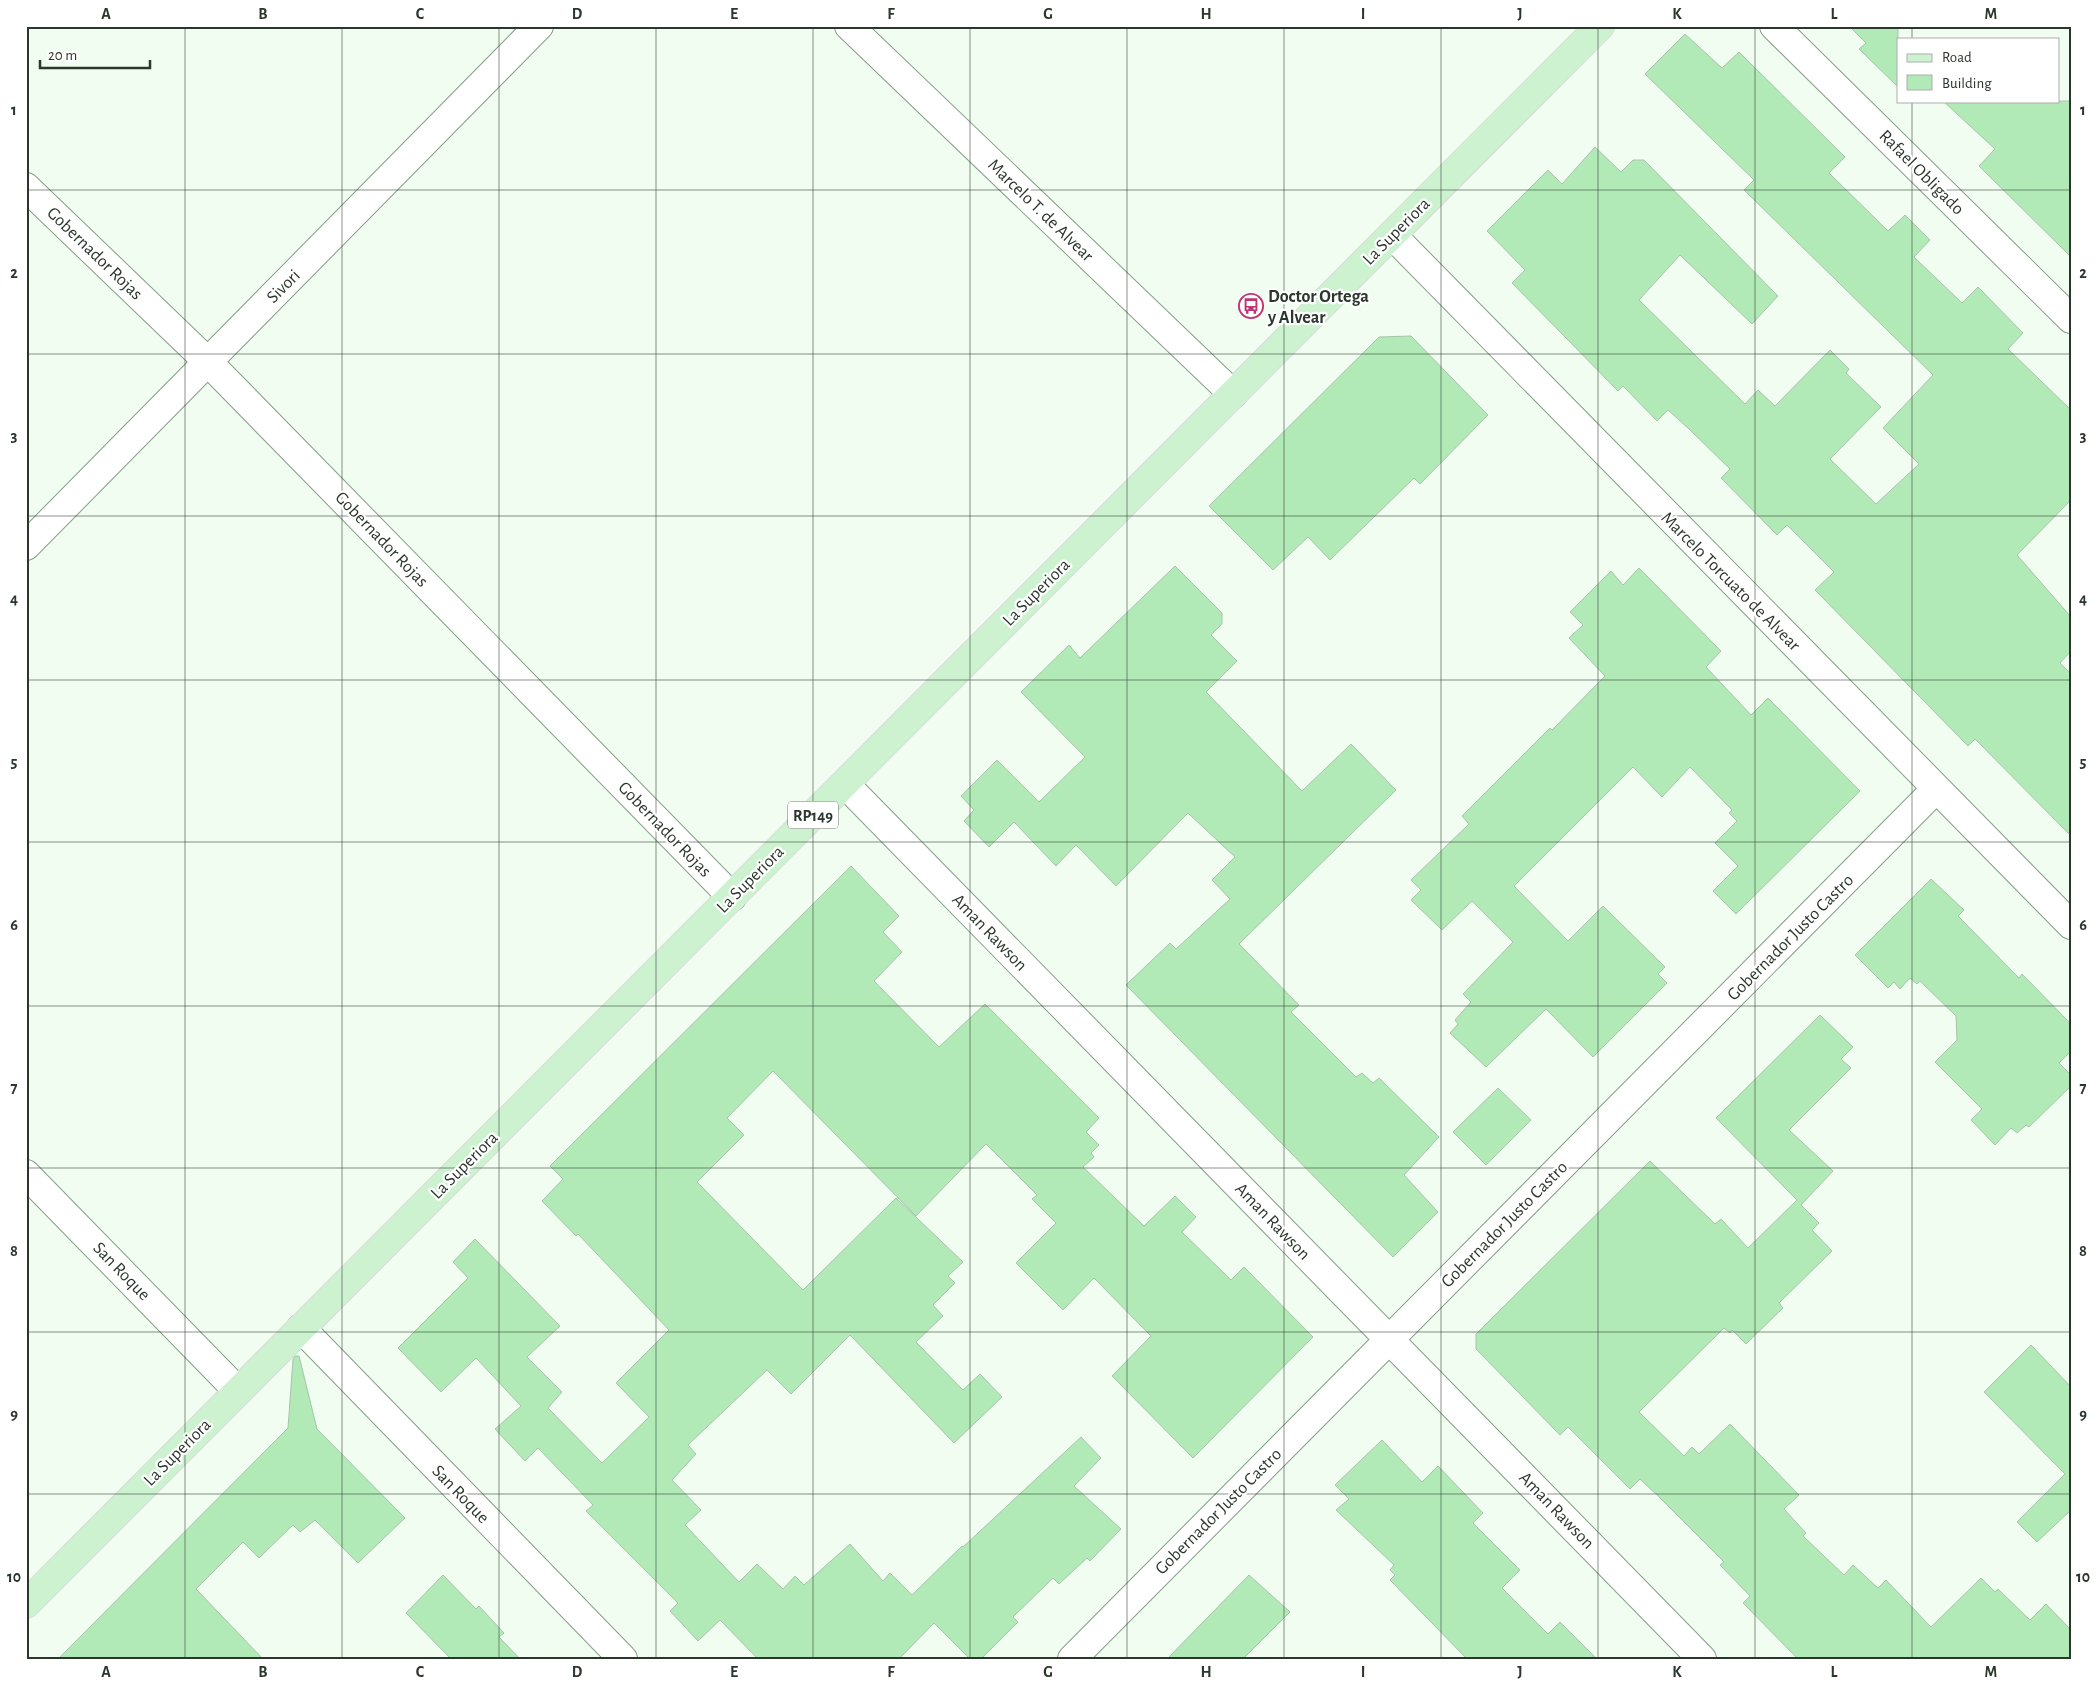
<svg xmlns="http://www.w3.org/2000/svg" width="2097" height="1685" font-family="'Alegreya Sans',sans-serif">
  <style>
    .building { fill: #b1eab6; stroke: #a8c4aa }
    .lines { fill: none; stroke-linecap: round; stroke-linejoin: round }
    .minor-casing { stroke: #849f86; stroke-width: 30 }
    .major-casing { stroke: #d9dbd9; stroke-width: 30 }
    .minor { stroke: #fff; stroke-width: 28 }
    .major { stroke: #ccf2d0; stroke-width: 28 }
    .grid { fill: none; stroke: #2b362c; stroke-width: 1; stroke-opacity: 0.55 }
    .labels { text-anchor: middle; stroke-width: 4.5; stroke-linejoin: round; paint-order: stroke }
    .shield { fill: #fff; stroke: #6b726b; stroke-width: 1 }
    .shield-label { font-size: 16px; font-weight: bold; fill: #2b362c }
    .street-label { font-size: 18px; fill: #2b362c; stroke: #fff }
    .poi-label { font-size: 18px; font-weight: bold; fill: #2b362c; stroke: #fff; text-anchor: start }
    .neatline { fill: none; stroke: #2b362c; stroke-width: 2 }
    .grid-label { font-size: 16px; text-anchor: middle; font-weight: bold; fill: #2b362c }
  </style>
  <rect width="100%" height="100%" fill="#f2fdf2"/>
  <g class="building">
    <path d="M1849 26H1898V87L1859 49 1866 43Z"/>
    <path d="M1685 34 1722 68 1739 52 1845 157 1829 173 1888 231 1905 215 1930 240 1914 257 1962 303 1978 287 2023 333 2008 349 2071 410V500L2017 555 2071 617V651L2060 663 2071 674V836L1975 739 1968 746 1815 590 1834 572 1787 525 1777 535 1721 478 1730 469 1689 429 1668 410 1657 421 1623 386 1618 391 1512 283 1525 270 1487 231 1548 170 1562 184 1595 147 1621 172 1633 160H1644L1778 296 1752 324 1680 255 1639 300 1745 404 1758 390 1775 406 1830 350 1849 369 1846 373 1881 407 1830 459 1876 504 1919 464 1883 428 1933 375 1744 190 1754 180 1645 74Z"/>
    <path d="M1943 101H2071V257L1979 166 1995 149Z"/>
    <path d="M1411 336 1488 415 1420 484 1414 478 1330 560 1308 537 1273 570 1209 506 1379 337Z"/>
    <path d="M1175 566 1222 613V624L1211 635 1237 661 1206 692 1302 791 1351 744 1396 790 1239 944 1299 1005 1291 1012 1356 1077 1362 1073 1373 1083 1379 1078 1439 1137 1404 1175 1438 1212 1393 1257 1126 985 1170 943 1176 949 1230 899 1212 880 1235 857 1188 813 1116 886 1076 845 1056 866 1014 822 989 847 964 821 974 810 961 796 997 760 1039 802 1085 757 1021 692 1069 645 1080 658Z"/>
    <path d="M1639 568 1721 651 1706 667 1751 715 1768 698 1860 791 1736 914 1713 891 1738 866 1715 843 1737 821 1729 813 1732 810 1690 767 1662 797 1633 767 1514 886 1568 941 1603 906 1665 967 1658 974 1667 983 1593 1057 1546 1009 1486 1067 1450 1033 1458 1024 1455 1020 1471 1002 1463 994 1513 942 1472 901 1442 930 1411 900 1421 890 1411 880 1469 824 1462 816 1550 728 1552 730 1605 676 1569 638 1583 625 1570 612 1611 571 1623 585Z"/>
    <path d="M851 866 899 916 883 932 902 952 874 981 939 1047 985 1004 1099 1118 1086 1132 1099 1145 1091 1153 1094 1157 1083 1167 1144 1226 1175 1196 1196 1217 1182 1232 1231 1280 1244 1267 1313 1337 1193 1458 1112 1376 1151 1336 1094 1278 1063 1310 1016 1263 1056 1223 1032 1199 1037 1195 986 1144 916 1216 773 1071 727 1118 744 1135 697 1182 803 1290 896 1198 963 1262 948 1276 955 1283 933 1305 943 1316 916 1342 963 1390 980 1374 1002 1397 954 1443 850 1335 791 1394 767 1370 688 1445 696 1454 672 1480 701 1510 685 1525 739 1582 757 1564 783 1589 795 1576 804 1585 850 1544 883 1581 890 1573 912 1595 962 1546 963 1547 1081 1437 1101 1458 1074 1486 1121 1529 1090 1561 1087 1558 1059 1584 1053 1578 1013 1617 1018 1622 981 1659H970L934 1623 899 1659H758L720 1620 698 1641 670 1611 678 1603 586 1511 593 1505 538 1448 525 1461 495 1429 521 1406 476 1358 441 1392 398 1348 468 1278 453 1262 475 1239 560 1326 527 1357 562 1392 548 1408 602 1463 649 1417 616 1383 669 1330 578 1234 576 1236 542 1201 563 1179 550 1166Z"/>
    <path d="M1931 879 1964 910 1958 916 2019 978 2022 974 2071 1024V1051L2059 1063 2071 1075V1086L2029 1127 2026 1125 2017 1133 2011 1128 1995 1145 1971 1120 1982 1109 1935 1062 1957 1040 1956 1016 1920 981 1917 984 1910 978 1900 989 1894 982 1888 988 1855 955Z"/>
    <path d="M1820 1015 1853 1047 1841 1059 1851 1068 1789 1130 1833 1171 1801 1205 1819 1223 1812 1230 1832 1251 1779 1303 1783 1308 1746 1344 1732 1330 1730 1333 1724 1328 1639 1412 1684 1456 1692 1447 1699 1454 1730 1424 1799 1495 1784 1509 1806 1533 1803 1536 1844 1575 1853 1565 1878 1588 1886 1580 1931 1627 1981 1578 1995 1592 1998 1589 2030 1620 2046 1604 2071 1630V1659H1798L1743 1603 1750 1596 1720 1565 1724 1562 1658 1496 1640 1479 1630 1489 1568 1427 1560 1435 1476 1349V1334L1650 1161 1715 1224 1721 1219 1748 1248 1797 1200 1716 1118Z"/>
    <path d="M1498 1088 1531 1120 1486 1165 1453 1132Z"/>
    <path d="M2031 1345 2071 1387V1510L2037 1542 2017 1522 2065 1474 1984 1392Z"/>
    <path d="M295 1356H299L317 1429 405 1518 358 1563 315 1520 300 1532 293 1525 259 1558 243 1542 196 1589 263 1659H58L288 1428 293 1359Z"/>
    <path d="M1382 1440 1422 1482 1438 1466 1483 1513 1473 1523 1520 1570 1502 1588 1548 1634 1560 1622 1597 1659H1467L1390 1580 1395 1575 1390 1570 1394 1565 1336 1510 1349 1499 1335 1485Z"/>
    <path d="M443 1575 476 1609 479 1606 504 1633 499 1637 520 1659H451L406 1613Z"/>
    <path d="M1249 1575 1290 1612 1243 1659H1167Z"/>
  </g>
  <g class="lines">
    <defs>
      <g id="minor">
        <path d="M849 26 1233 394"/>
        <path d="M1774 26 2071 319"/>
        <path d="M26 187 208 362 732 897"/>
        <path d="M1392 235 2071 925"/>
        <path d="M26 546 539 26"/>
        <path d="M845 784 1702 1659"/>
        <path d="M26 1174 238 1391"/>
        <path d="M301 1328 623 1659"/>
        <path d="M1072 1659 1936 789"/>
      </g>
      <path id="major" d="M26 1604 1600 26"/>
    </defs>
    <use href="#minor" class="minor-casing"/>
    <use href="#major" class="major-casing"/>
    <use href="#minor" class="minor"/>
    <use href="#major" class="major"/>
  </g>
  <path class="grid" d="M185 26V1659M342 26V1659M499 26V1659M656 26V1659M813 26V1659M970 26V1659M1127 26V1659M1284 26V1659M1441 26V1659M1598 26V1659M1755 26V1659M1912 26V39M1912 101V1659M26 190H2071M26 354H2071M26 516H2071M26 680H2071M26 842H2071M26 1006H2071M26 1168H2071M26 1332H2071M26 1494H2071"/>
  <defs>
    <symbol id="bus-ring" viewBox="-11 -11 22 22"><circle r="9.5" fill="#fff" stroke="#be3673" stroke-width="1.5"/><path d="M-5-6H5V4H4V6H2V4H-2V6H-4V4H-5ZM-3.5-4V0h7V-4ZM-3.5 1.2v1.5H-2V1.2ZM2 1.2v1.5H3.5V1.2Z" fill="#be3673"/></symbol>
  </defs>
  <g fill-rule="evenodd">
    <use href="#bus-ring" x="1237" y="292" width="28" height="28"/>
  </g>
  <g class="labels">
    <rect class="shield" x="788" y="801.5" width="50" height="27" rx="4"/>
    <g class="shield-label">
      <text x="813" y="821">RP149</text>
    </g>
    <g class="street-label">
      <text transform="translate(1922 172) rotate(45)" y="6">Rafael Obligado</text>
      <text transform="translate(1041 210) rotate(44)" y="6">Marcelo T. de Alvear</text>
      <text transform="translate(1396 231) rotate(-45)" y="6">La Superiora</text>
      <text transform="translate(95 253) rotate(44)" y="6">Gobernador Rojas</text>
      <text transform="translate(283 286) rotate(-45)" y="6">Sivori</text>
      <text transform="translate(382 539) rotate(46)" y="6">Gobernador Rojas</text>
      <text transform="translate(1731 581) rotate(45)" y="6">Marcelo Torcuato de Alvear</text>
      <text transform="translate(1036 592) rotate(-45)" y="6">La Superiora</text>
      <text transform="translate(665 829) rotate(46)" y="6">Gobernador Rojas</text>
      <text transform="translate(750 879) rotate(-45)" y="6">La Superiora</text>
      <text transform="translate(990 932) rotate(46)" y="6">Aman Rawson</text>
      <text transform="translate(1790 937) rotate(-45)" y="6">Gobernador Justo Castro</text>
      <text transform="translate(464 1165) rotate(-45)" y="6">La Superiora</text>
      <text transform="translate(1273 1221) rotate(46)" y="6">Aman Rawson</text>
      <text transform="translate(1504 1224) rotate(-45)" y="6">Gobernador Justo Castro</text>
      <text transform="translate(122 1271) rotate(46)" y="6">San Roque</text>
      <text transform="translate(177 1452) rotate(-45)" y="6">La Superiora</text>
      <text transform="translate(461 1494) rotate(46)" y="6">San Roque</text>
      <text transform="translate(1557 1510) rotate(46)" y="6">Aman Rawson</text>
      <text transform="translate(1218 1511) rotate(-45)" y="6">Gobernador Justo Castro</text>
    </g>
    <g class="poi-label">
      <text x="1268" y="302">Doctor Ortega<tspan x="1268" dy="21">y Alvear</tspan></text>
    </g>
  </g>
  <rect width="2097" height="1685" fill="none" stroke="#ffffff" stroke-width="55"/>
  <rect x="1897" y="38" width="162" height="65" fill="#ffffff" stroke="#aaafab"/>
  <rect x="1907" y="54" width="25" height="8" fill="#ccf2d0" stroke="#aaafab"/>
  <text x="1942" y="62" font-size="15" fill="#2b362c">Road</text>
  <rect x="1907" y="75" width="25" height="15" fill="#b1eab6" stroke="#aaafab"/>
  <text x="1942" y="88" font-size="15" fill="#2b362c">Building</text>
  <path d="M40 60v8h110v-8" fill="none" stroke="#2b362c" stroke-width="2.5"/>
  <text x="48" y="60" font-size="15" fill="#2b362c" stroke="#ffffff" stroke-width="4" paint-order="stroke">20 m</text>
  <rect x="28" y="28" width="2042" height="1630" class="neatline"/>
  <g class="grid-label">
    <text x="106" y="19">A</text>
    <text x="263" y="19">B</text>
    <text x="420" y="19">C</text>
    <text x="577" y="19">D</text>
    <text x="734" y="19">E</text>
    <text x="891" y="19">F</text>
    <text x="1048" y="19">G</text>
    <text x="1206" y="19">H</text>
    <text x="1363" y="19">I</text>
    <text x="1520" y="19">J</text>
    <text x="1677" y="19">K</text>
    <text x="1834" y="19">L</text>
    <text x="1991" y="19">M</text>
    <text x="14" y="115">1</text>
    <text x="2083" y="115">1</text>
    <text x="14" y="278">2</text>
    <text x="2083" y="278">2</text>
    <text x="14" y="441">3</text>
    <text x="2083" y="441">3</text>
    <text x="14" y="604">4</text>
    <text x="2083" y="604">4</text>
    <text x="14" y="767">5</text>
    <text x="2083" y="767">5</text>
    <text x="14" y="930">6</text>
    <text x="2083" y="930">6</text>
    <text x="14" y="1093">7</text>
    <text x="2083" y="1093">7</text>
    <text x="14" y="1256">8</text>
    <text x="2083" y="1256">8</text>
    <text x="14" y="1419">9</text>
    <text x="2083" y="1419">9</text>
    <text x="14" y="1582">10</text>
    <text x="2083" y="1582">10</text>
    <text x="106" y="1677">A</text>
    <text x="263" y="1677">B</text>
    <text x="420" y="1677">C</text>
    <text x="577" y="1677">D</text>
    <text x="734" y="1677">E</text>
    <text x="891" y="1677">F</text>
    <text x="1048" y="1677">G</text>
    <text x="1206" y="1677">H</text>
    <text x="1363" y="1677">I</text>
    <text x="1520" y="1677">J</text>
    <text x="1677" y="1677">K</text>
    <text x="1834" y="1677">L</text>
    <text x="1991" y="1677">M</text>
  </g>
</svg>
